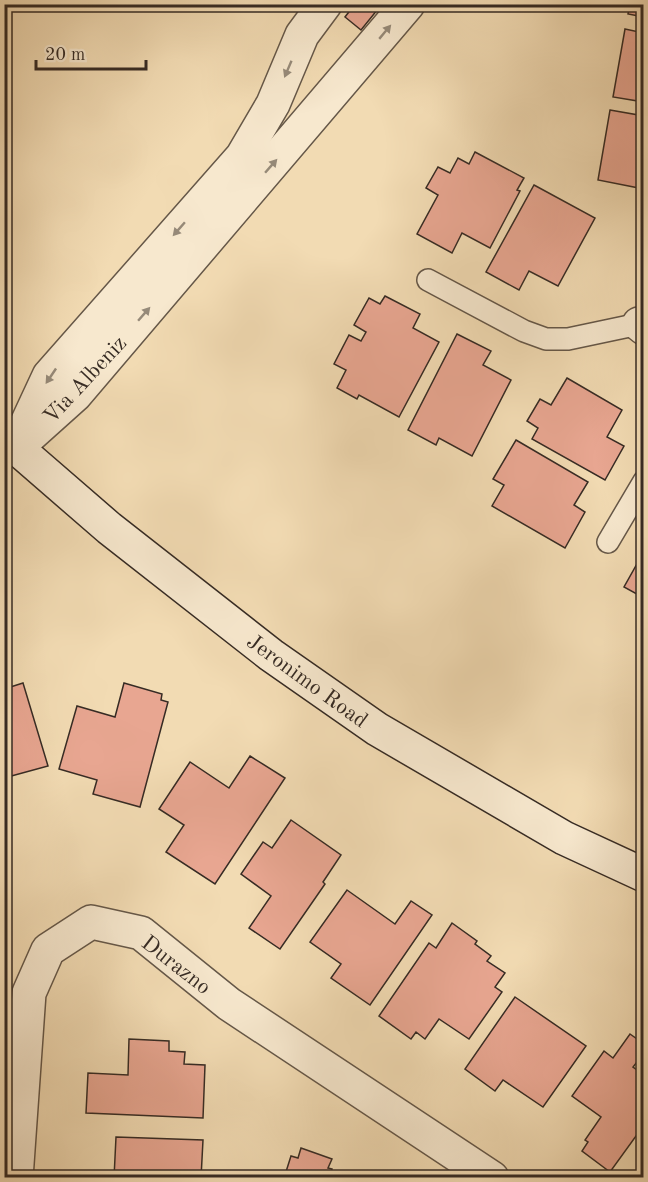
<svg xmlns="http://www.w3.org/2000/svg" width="648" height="1182" font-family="'Old Standard TT',serif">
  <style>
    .building { fill: #e8a691; stroke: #362b24; stroke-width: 1.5 }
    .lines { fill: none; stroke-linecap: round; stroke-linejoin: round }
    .service-casing { stroke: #655748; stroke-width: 24 }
    .minor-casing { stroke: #655748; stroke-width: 36 }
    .tertiary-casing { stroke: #655748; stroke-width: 36 }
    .secondary-casing { stroke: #362b24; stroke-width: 36 }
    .service { stroke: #f7e8ce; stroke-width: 21 }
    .minor { stroke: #f7e8ce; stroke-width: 33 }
    .tertiary { stroke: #f7e8ce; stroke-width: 33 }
    .secondary { stroke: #f7e8ce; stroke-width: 33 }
    .oneway { fill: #968a79 }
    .labels { text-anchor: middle; stroke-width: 5; stroke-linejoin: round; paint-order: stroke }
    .street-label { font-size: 22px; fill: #362b24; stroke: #f7e8ce }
  </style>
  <rect width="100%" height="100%" fill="#f2dbb3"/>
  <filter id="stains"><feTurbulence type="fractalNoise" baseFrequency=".00333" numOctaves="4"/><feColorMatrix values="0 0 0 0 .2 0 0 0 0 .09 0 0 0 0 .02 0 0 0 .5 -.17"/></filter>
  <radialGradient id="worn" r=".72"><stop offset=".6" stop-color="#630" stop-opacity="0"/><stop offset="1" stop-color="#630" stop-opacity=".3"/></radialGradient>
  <g class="building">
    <path d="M355 4H382L361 30 345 17Z"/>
    <path d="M630 4H644V17L628 14Z"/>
    <path d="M625 29 644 33V102L613 97Z"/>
    <path d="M610 110 644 116V189L598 180Z"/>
    <path d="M475 152 524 178 517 190 520 191 490 248 462 233 452 253 417 234 438 195 426 188 438 167 450 173 458 158 469 164Z"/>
    <path d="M534 185 595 218 558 286 529 271 519 290 486 272Z"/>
    <path d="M385 296 420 314 413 328 439 342 399 417 359 395 357 399 337 388 346 370 334 364 349 335 361 341 366 332 354 325 369 298 380 304Z"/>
    <path d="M457 334 491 351 483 365 511 380 472 456 439 438 436 445 408 430Z"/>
    <path d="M567 378 622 410 607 437 624 446 605 480 532 439 538 428 527 421 540 399 551 405Z"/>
    <path d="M516 440 588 482 574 505 585 512 565 548 492 506 504 485 493 479Z"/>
    <path d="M642 555 644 556V598L624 587Z"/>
    <path d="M23 683 48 766 4 778V689Z"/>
    <path d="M124 683 162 694 161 700 168 702 140 807 93 794 97 780 59 769 77 706 115 717Z"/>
    <path d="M250 756 285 778 215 884 166 852 184 825 159 809 190 762 229 788Z"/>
    <path d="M291 820 341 855 323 882 325 884 280 949 249 928 271 896 241 874 263 842 272 848Z"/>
    <path d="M347 890 395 924 411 901 432 915 370 1005 331 978 341 964 310 942Z"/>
    <path d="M452 923 477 941 475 944 491 956 487 961 505 973 495 987 502 992 469 1039 439 1019 425 1039 416 1032 411 1039 379 1016 429 943 436 948Z"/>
    <path d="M515 997 586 1046 543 1107 503 1080 495 1091 465 1069Z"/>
    <path d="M630 1034 644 1044V1053L633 1067 644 1075V1125L610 1172 582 1151 588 1142 585 1140 601 1117 572 1096 604 1051 613 1058Z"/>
    <path d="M129 1039 169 1041V1051L185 1052 184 1064 205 1065 203 1118 86 1113 88 1073 128 1075Z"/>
    <path d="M116 1137 203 1140 201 1178H114Z"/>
    <path d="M301 1148 332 1159 328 1168 332 1169 329 1178H284L291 1156 298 1158Z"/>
  </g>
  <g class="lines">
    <defs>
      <g id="service">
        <path d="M428 280 524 331 546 339H568L639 324 644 320"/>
        <path d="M608 542 644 481"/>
      </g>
      <path id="minor" d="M16 1178 29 993 48 950 91 922 141 933 229 1004 492 1178"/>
      <g id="tertiary">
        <path d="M639 324 644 328"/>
        <path d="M22 434 49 376 242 157 273 104 302 35 325 4"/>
        <path d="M17 447 75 395 408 4"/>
      </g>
      <path id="secondary" d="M4 437 109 528 271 655 377 729 564 838 644 875"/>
    </defs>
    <use href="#service" class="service-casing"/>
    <use href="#minor" class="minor-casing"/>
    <use href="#tertiary" class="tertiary-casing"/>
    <use href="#secondary" class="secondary-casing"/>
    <use href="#service" class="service"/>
    <use href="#minor" class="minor"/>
    <use href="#tertiary" class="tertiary"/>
    <use href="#secondary" class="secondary"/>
  </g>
  <defs><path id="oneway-solid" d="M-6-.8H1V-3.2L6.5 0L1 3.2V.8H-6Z" transform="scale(1.5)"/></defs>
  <g class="oneway">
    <use href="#oneway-solid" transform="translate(385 32) rotate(-50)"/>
    <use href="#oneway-solid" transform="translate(288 69) rotate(113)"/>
    <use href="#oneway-solid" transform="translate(271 166) rotate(-49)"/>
    <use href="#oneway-solid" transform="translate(179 229) rotate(131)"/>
    <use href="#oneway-solid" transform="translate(144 314) rotate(-49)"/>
    <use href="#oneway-solid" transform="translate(51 376) rotate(124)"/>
  </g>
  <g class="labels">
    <g class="street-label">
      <text transform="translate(84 379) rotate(-47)" y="8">Via Albeniz</text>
      <text transform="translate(308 680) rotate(36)" y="8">Jeronimo Road</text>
      <text transform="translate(177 964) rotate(38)" y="8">Durazno</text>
    </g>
  </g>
  <rect width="648" height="1182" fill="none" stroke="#f2dbb3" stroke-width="24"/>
  <rect x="6" y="6" width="636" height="1170" fill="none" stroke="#362b24" stroke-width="3"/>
  <rect x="12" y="12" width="624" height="1158" fill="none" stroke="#362b24" stroke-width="1.5"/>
  <path d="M36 60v9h110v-9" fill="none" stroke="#362b24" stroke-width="3"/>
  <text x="45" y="60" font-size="18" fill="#362b24" stroke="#f7e8ce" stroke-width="4.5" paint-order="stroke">20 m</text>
  <rect width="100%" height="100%" filter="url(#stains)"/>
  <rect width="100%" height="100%" fill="url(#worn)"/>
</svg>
